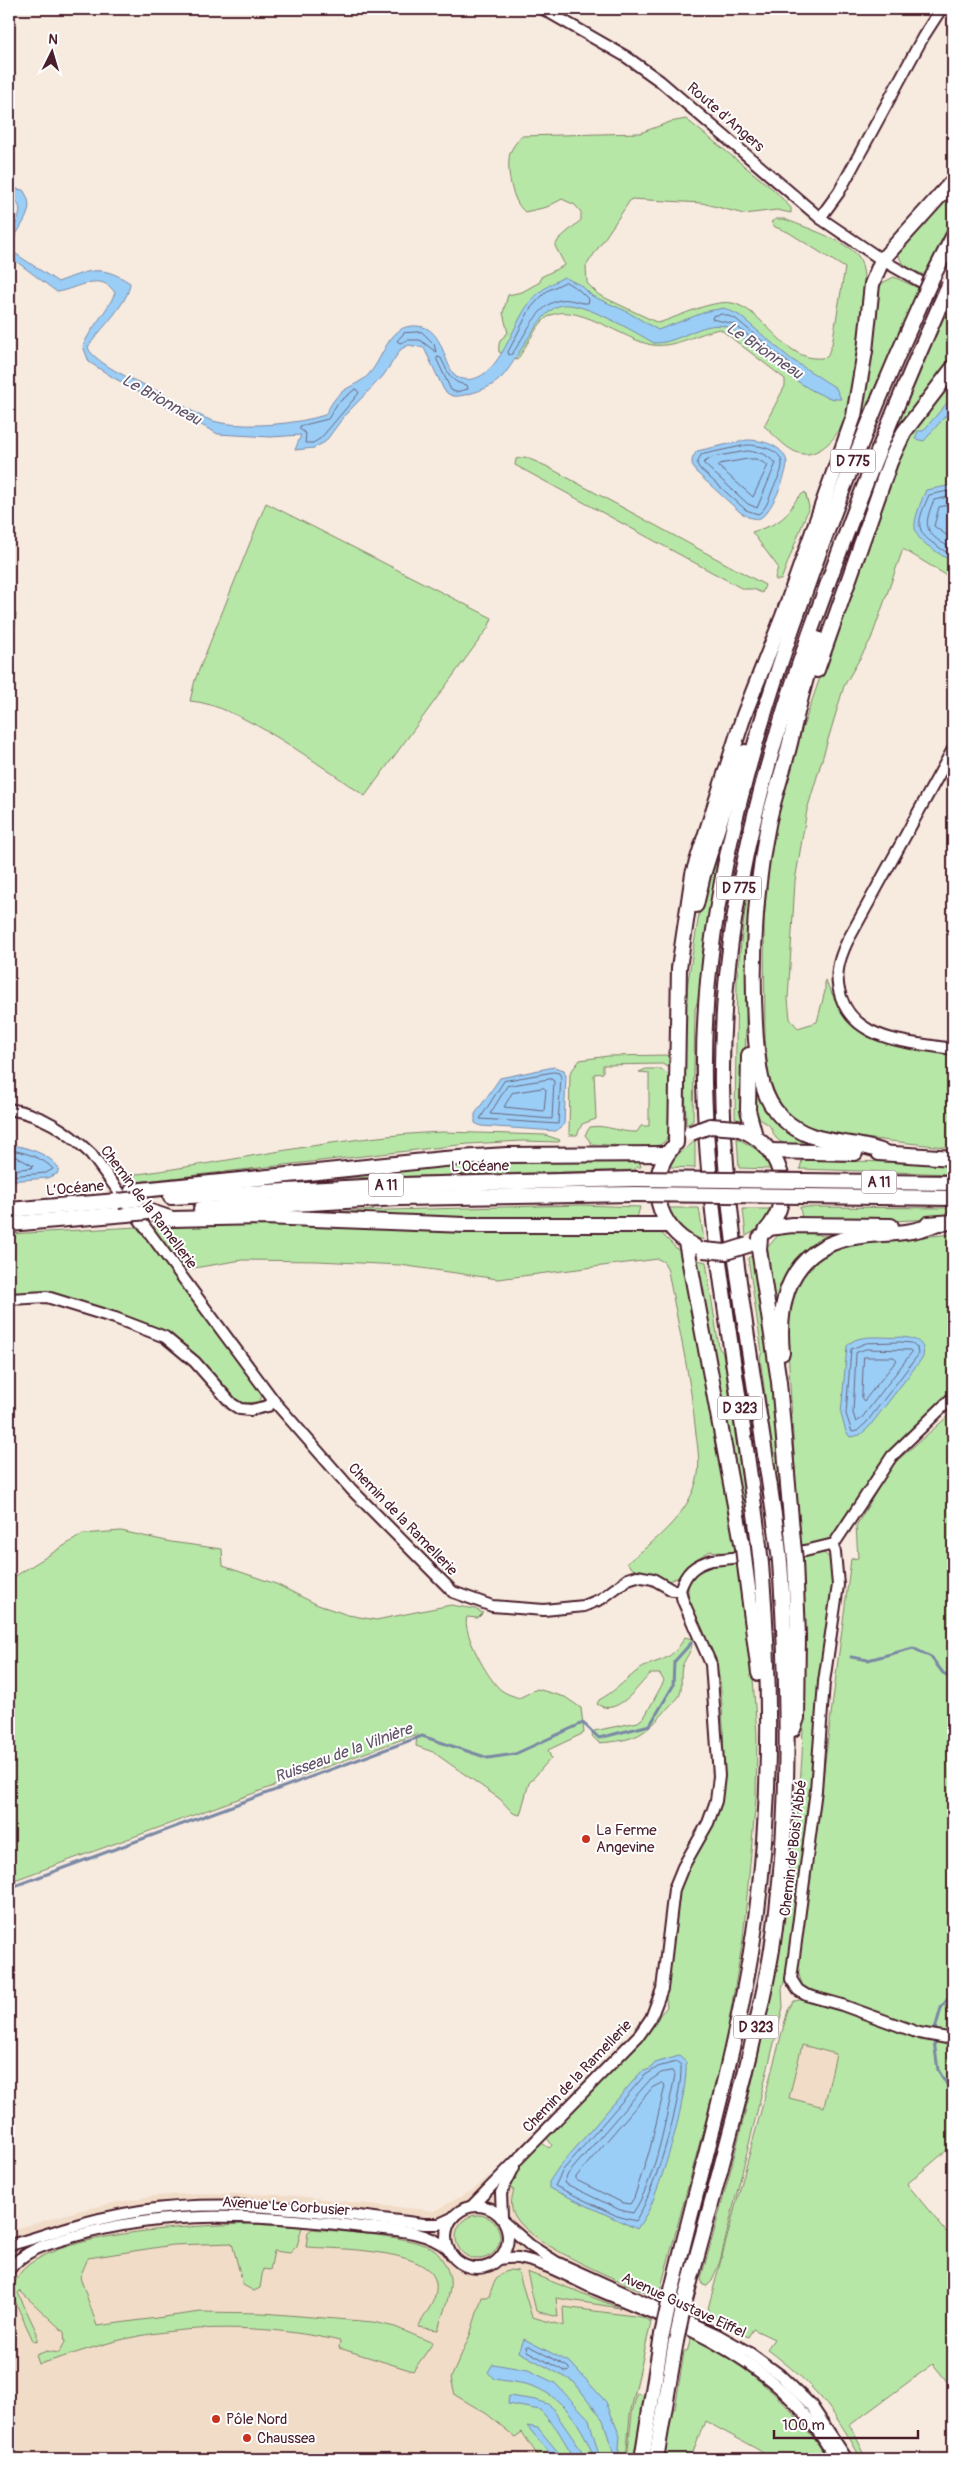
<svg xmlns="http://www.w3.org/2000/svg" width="962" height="2468" font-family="Pangolin,sans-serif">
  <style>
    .built { fill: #f1dcc8 }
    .green { fill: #b7e7a6; stroke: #808368; fill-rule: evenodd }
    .water { fill: #9acef7; stroke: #7a88a5 }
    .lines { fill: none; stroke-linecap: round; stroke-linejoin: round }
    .shore { stroke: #6a657d; stroke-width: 1 }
    .stream { stroke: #7a88a5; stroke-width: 3 }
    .minor-casing { stroke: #4a1f2b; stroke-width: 14 }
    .highway-casing { stroke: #4a1f2b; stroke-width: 18 }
    .minor { stroke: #fff; stroke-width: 10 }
    .highway { stroke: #fff; stroke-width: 14 }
    .highway-bridge-casing { stroke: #4a1f2b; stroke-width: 18; stroke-linecap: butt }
    .highway-bridge { stroke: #fff; stroke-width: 14 }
    .poi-dot { fill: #c8321e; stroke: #fff; stroke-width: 2 }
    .labels { text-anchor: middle; stroke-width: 4; stroke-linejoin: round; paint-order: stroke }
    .shield { fill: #fff; stroke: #80626b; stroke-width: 1 }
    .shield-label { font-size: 14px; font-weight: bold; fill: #4a1f2b }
    .street-label { font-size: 15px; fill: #4a1f2b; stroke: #fff }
    .poi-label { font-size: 15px; fill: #4a1f2b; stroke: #fff; text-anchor: start }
    .water-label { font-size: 16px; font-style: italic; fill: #625468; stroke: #fff }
  </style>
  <rect width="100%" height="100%" fill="#f7eadf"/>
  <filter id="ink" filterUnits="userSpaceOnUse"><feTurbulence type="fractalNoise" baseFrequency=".02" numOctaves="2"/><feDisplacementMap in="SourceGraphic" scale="10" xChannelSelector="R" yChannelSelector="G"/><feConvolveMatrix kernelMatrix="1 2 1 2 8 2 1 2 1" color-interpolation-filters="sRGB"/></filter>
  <g filter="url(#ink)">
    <g class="built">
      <path d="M802 2045 836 2054 824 2107 789 2099Z"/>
      <path d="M489 2176 514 2190 511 2199 512 2209 521 2224 543 2242 570 2259 657 2299 632 2413 627 2459H9V2231L77 2211 118 2202 153 2196 200 2193 286 2195 434 2211 473 2190Z"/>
    </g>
    <g class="green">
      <path d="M686 119 774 190 791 208V213L777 210 744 214 702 203 631 199 586 266 587 283 599 295 658 323C679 317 716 297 736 304 768 315 788 367 827 357L832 344 845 268 788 232 775 227 771 222 776 219H784C802 226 847 241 858 256 874 275 856 387 848 412 842 430 827 451 808 454 791 456 776 436 764 426L785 386V379L720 329C698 333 675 348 653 345 626 342 570 296 545 319 534 329 526 347 517 360L499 352C498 342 500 339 508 333L503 313 508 295 522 292 540 282 541 277 565 265 555 246 559 239 581 220V212L575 205 562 199 547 207 525 212C512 202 506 170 510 153 512 147 518 141 521 136L640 133 670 122Z"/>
      <path d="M953 187V217L924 275C914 270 896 265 899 249Z"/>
      <path d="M894 277 918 288 917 293 860 420 877 293 882 283Z"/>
      <path d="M948 304 953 307V361L885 457 906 398Z"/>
      <path d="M953 377V576L946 575 903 549 871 639 844 686 807 810 795 881 788 999 790 1019 798 1028 817 1022 825 991V980C833 994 839 1012 850 1023 875 1049 920 1048 953 1054V1148L828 1134 795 1120 780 1107 768 1075 765 1037 764 921 768 871 776 821 794 753 849 593 908 436Z"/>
      <path d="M525 457 546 466 765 585 762 593 753 589H743L515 465 516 459Z"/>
      <path d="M805 492 809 507 781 580H776L775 578 778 567 752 532C764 528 776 525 785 516 794 507 792 501 805 492Z"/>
      <path d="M266 503 492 618 488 628 365 796C323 768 239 704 190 701L195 680Z"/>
      <path d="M9 612 16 614 9 690Z"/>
      <path d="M721 840 703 949 699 997 695 1009 693 1121 686 1125 684 1028 688 981 702 896Z"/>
      <path d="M756 850 750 900 743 1120H737L735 1117 737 977 749 876Z"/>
      <path d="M670 1055V1068L662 1064 603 1065V1073L594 1074 596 1119 582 1124 577 1135H569L570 1073 580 1060 608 1056Z"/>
      <path d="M646 1069H661L669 1075 670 1127 666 1140 660 1145 642 1147 592 1144 585 1135 590 1127C606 1124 620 1133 637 1132L641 1126H649V1073L639 1072Z"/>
      <path d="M754 1085H758L815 1143V1146C804 1145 784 1148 776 1138 773 1134 772 1128 768 1124 751 1117 755 1101 754 1085Z"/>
      <path d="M443 1132 545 1135 560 1140 559 1142 522 1141 468 1144 128 1183 124 1182 123 1180 130 1175C234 1162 338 1136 443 1132Z"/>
      <path d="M737 1138 759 1151 771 1169 739 1168Z"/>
      <path d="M695 1141V1168L670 1167 675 1157Z"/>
      <path d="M639 1159 641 1167H636L635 1170 317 1179 457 1163Z"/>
      <path d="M802 1160 938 1163 953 1165V1174L800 1169Z"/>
      <path d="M581 1205 640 1207 637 1218 441 1220 314 1214V1212Z"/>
      <path d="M800 1207 953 1208V1218L893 1221 802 1219Z"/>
      <path d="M668 1208H699L704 1240C686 1235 676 1224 668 1208Z"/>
      <path d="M743 1209H772L761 1227 746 1236Z"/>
      <path d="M250 1223 659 1231 683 1255 737 1548 735 1549V1554L710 1551 690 1563 679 1577 668 1581 634 1570 627 1563C653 1542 686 1517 696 1483 701 1468 698 1449 696 1434 691 1379 678 1325 668 1271L664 1262 658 1259 498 1279 400 1265 318 1261 242 1260 182 1270 152 1227Z"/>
      <path d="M137 1227 143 1230 259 1387 263 1394 259 1402 242 1403 231 1395 188 1347 164 1331 50 1295 9 1296V1234Z"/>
      <path d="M789 1231H803L823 1236 850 1232 820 1244 778 1305H774L767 1248 780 1233Z"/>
      <path d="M953 1234V1390L892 1448 877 1467 837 1532C826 1543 816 1545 801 1547L799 1542 788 1349V1311L794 1287 807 1267 826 1253 857 1243Z"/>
      <path d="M753 1255 770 1346 790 1543H785L760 1358 762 1352 748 1258Z"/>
      <path d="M697 1260 706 1262 719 1348 723 1353 752 1547H747Z"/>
      <path d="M953 1412V2035L930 2032 804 1990 798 1972 851 1559 858 1558 856 1526 892 1465Z"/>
      <path d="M121 1531 171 1542 222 1549 223 1566 276 1584 318 1605 348 1615 376 1620 451 1605 475 1609 483 1613 478 1618 467 1617C461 1631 489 1681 501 1690 506 1694 514 1696 519 1698L537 1689 565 1697 581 1708 584 1733 548 1750 551 1758 529 1783 520 1815 513 1813 500 1799 433 1752 416 1746 417 1734 9 1882V1580L83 1534Z"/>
      <path d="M824 1553 832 1560 834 1578 814 1773 789 1965 782 1989 783 2007 720 2261 712 2281 707 2286 703 2285 701 2278C750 2107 791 1934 802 1756 805 1690 802 1625 801 1560L802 1555Z"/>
      <path d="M719 1564H736L739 1566 751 1651 757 1735 756 1798 743 1939 723 2056 658 2298C624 2282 532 2247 515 2216 510 2207 511 2199 514 2190L508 2187C517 2170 527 2155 542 2143L549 2148 552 2145 547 2138 667 2007 665 1992 673 1924C678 1913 674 1902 678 1891 688 1861 714 1830 721 1802 726 1784 723 1694 719 1676 712 1651 688 1613 688 1590 688 1572 704 1566 719 1564Z"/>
      <path d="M685 1637 692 1639C693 1652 685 1657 682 1667 680 1676 682 1682 681 1690 680 1699 673 1702 668 1708 644 1736 636 1740 599 1743L592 1736 594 1731 638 1722 645 1716 664 1681 660 1674H650C638 1686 617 1718 597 1704L599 1700C614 1692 623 1682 636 1672 656 1657 669 1666 685 1637Z"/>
      <path d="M805 1999 919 2037 953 2043V2145L907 2184 953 2240V2389L933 2364 850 2425 867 2459H861C834 2408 813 2384 767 2349L774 2339 753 2329 748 2337 724 2322 706 2316 788 2010 794 2001ZM802 2045 836 2054 824 2107 789 2098Z"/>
      <circle cx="478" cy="2237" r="22"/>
      <path d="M252 2224 302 2227 297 2246 290 2253 274 2251 270 2270 263 2269 260 2288 254 2291 243 2285 232 2243 173 2245 88 2258 80 2277 97 2326 201 2312 263 2313 373 2322 395 2327 433 2343 413 2371 339 2348 340 2341C274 2326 205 2324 139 2336 105 2342 72 2355 39 2364L36 2355 47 2351 59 2353 65 2342 64 2332 20 2291 18 2293 37 2333V2342L33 2341C28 2328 16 2307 14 2295 5 2230 211 2225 252 2224Z"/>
      <path d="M312 2229C340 2232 417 2235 435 2251 442 2257 448 2269 450 2278 452 2294 442 2314 438 2330L418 2327C425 2314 438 2299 436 2284 433 2248 333 2249 306 2247L308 2232Z"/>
      <path d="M510 2270 518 2271 532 2317 564 2326 563 2307 642 2317 651 2322 630 2414 626 2459H540L522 2432 515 2437 487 2414 455 2395 451 2378 470 2335 482 2297H489C493 2283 496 2275 510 2270Z"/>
      <path d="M527 2272 620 2308 556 2298 558 2317 536 2311Z"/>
      <path d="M691 2338C751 2367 791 2403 828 2459H772L757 2449 705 2421 690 2459H627L632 2413 637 2393 675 2409 684 2352H687Z"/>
    </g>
    <g class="water">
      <path d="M9 188 23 190C42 215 8 231 13 252L58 282C88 271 100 263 130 283 129 303 99 330 88 347 90 354 97 358 103 363 121 376 142 383 161 393 181 402 200 420 222 423 251 428 297 424 325 415 330 406 335 397 343 391 352 385 362 382 369 374 381 361 385 340 400 330 406 325 419 325 426 328 444 337 444 364 456 377 495 393 511 327 528 305 538 291 549 285 564 277L582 286 592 296 626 311 658 330 708 311 724 308 739 315 791 359 836 388 841 399C817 402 769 360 749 344 742 338 735 329 725 326 701 321 678 344 654 343 635 332 584 302 563 305 540 307 518 360 502 377 492 387 478 392 464 395 456 397 450 397 444 390L424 348 409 345 401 349 383 376 345 415 325 442 314 448 295 450 301 435 271 437 218 434 114 378 89 362 83 346C91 327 107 312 115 293 101 270 77 289 57 292L9 256C9 251 8 245 9 240 11 226 28 213 15 200L9 201Z"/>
      <path d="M953 396V407L924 441 915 439 918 431H923Z"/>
      <path d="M747 440C762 440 783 445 787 462 787 475 771 515 758 519L748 517 740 512 696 472C690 463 691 459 697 451Z"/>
      <path d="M953 485V560H949C911 535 907 535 926 490Z"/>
      <path d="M554 1067 564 1070 566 1076 564 1125 556 1131 481 1126 475 1123V1114L500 1078Z"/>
      <path d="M9 1145C24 1146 51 1154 59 1169L57 1174 47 1178 9 1181Z"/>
      <path d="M901 1337C914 1338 926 1341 923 1357L869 1427 860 1435 850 1437 846 1432 841 1414 847 1346C858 1332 885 1339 901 1337Z"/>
      <path d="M679 2056 686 2062C688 2096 665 2172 651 2205 648 2213 642 2221 637 2229L549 2188V2182L559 2167 641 2072 650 2069 655 2063Z"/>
      <path d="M524 2339 571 2363 606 2402 620 2436 618 2459H615L603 2420 574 2382 519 2352Z"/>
      <path d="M493 2364 528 2370 555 2383 589 2419 600 2459H594C584 2427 562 2395 529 2385 518 2382 505 2381 494 2379L488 2372Z"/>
      <path d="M509 2396 536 2400 550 2405 581 2450 582 2459H575L557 2429 540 2410 508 2404Z"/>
      <path d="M527 2426 538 2428 558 2452 560 2459H555Z"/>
    </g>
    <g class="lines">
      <g class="shore">
        <path d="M566 282 579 290 589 300 588 303C580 304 570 298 561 300 537 303 525 337 512 354L509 355 508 352 530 309 539 299 547 291Z"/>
        <path d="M723 314 736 319 772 349V352L769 353 734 324 712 319 713 316Z"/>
        <path d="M422 332 434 344 436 352 420 340H408L400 343 397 341 404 333Z"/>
        <path d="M773 353H776L791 365V368L784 367 773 357Z"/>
        <path d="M438 357 441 358C448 372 450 383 467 385L468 389 456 392 451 390 437 360Z"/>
        <path d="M356 389 359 393 321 438 313 443H305L306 434 300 429V426L328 419 337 404Z"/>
        <path d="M747 445C758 445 783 449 782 465 782 473 775 483 772 491 769 499 766 510 758 514L746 510 700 469 697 464 701 455Z"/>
        <path d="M748 451 764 454 776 463 757 508 748 504 703 463 713 457Z"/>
        <path d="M748 459H756L768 465 753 497 718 466 720 464Z"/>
        <path d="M953 490 929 495C919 518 912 531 936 545 941 549 947 553 953 555"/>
        <path d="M953 496 934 500C921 529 927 535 953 549"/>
        <path d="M953 504 939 507 934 526 953 540"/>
        <path d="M554 1072 559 1073 561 1077 558 1124 480 1119 504 1081Z"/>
        <path d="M551 1079 554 1081 552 1119 490 1114 507 1086Z"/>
        <path d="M544 1088 546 1090 544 1111 504 1107 512 1093Z"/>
        <path d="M9 1150C22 1151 44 1158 53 1169L46 1173 9 1176"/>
        <path d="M9 1156 17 1157 33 1166 31 1168 9 1170"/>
        <path d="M901 1342 912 1343 917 1347 918 1355 866 1423 857 1431 852 1432 846 1414 851 1349 866 1343Z"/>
        <path d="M866 1349 910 1350 912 1352 861 1419 856 1422 853 1413 856 1353Z"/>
        <path d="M864 1357H894L897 1360 864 1401 862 1399Z"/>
        <path d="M677 2062 681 2065C683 2098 654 2192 636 2221L617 2216 555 2186 563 2170 644 2076 658 2067Z"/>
        <path d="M672 2071 675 2076C666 2117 656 2179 633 2213L620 2210 564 2183 568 2174 648 2082 661 2073Z"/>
        <path d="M662 2083 665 2086 650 2149 634 2198 630 2204 623 2203 576 2180V2177L652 2088Z"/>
        <path d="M529 2346 568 2367 570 2371 566 2372 527 2351 526 2347Z"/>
      </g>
      <g class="stream">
        <path d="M851 1657 868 1660 913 1648 931 1657 943 1673 953 1682"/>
        <path d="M9 1888 422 1736 488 1758 515 1754 583 1723 599 1738 650 1725 673 1686 674 1662 691 1643"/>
        <path d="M934 2033 941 2008 953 1992"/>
        <path d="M934 2041 938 2070 953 2094"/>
      </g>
      <defs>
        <g id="minor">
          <path d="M543 9 625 56 660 81 820 218 882 260 953 300"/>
          <path d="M820 218 839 192 923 37 941 9"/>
          <path d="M953 749 847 942C838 961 834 977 841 997 856 1043 913 1042 953 1049"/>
          <path d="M9 1109C43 1115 66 1130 91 1154L274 1401 351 1489 453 1592 492 1606 544 1610 584 1606 601 1599 628 1579 637 1576 653 1579 672 1590H680"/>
          <path d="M9 1299 47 1297 115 1318 165 1337 195 1362 232 1404 240 1409 251 1410 268 1406 274 1401"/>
          <path d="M832 1545 835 1552 838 1585 824 1682 816 1790 791 1979 798 1990 806 1995 842 2005 919 2033 953 2039"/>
          <path d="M680 1590C686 1572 694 1565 712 1560L805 1551 834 1544 892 1456 953 1397"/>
          <circle cx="477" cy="2237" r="31"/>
          <path d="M472 2206 640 2034 651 2018 662 1989 674 1889 683 1867 708 1823 716 1801 719 1776 711 1664 683 1601 680 1590"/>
          <path d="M502 2217 501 2193 514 2167"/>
          <path d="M507 2225 531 2246 556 2262 718 2335 750 2353 780 2375 811 2405 847 2459"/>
          <path d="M9 2245C27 2241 45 2234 63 2229 89 2221 115 2215 141 2211 235 2197 330 2213 424 2224H439L452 2218"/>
          <path d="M499 2259C505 2258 511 2257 518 2258 544 2262 571 2278 595 2289 652 2313 712 2335 761 2373 791 2395 817 2426 835 2459"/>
          <path d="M9 2270C24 2249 51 2243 75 2236 170 2209 258 2215 354 2226 384 2230 424 2228 448 2249"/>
        </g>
        <g id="highway">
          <path d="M933 276 953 237"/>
          <path d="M817 639C808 670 799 702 792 734 786 764 774 794 768 825 754 895 751 969 756 1040 759 1068 760 1096 781 1117 814 1149 849 1137 886 1153"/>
          <path d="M817 670 890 462 904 432 953 368"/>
          <path d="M696 905 703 875 738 763 745 752"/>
          <path d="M749 1055 748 1110 755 1136"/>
          <path d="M737 1128C782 1143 797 1196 766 1231"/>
          <path d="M676 1143 679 968 693 874 744 715 783 616 854 416 865 351 872 284 882 260 953 181"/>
          <path d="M671 1149C645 1182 657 1227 694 1246"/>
          <path d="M770 1151 855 1153"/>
          <path d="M879 1153 953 1158"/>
          <path d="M804 1181 953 1183"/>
          <path d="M132 1191 444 1159 507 1155 667 1154"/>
          <path d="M804 1196 953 1198"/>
          <path d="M171 1197 402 1185 635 1179"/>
          <path d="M201 1209 399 1198 635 1194"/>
          <path d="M9 1210 118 1201"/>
          <path d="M151 1212 172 1219 264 1217 465 1225H668"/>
          <path d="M9 1224 127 1214"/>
          <path d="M928 1224 953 1222"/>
          <path d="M769 1228 792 1225 891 1226"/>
          <path d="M760 1238 759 1249 779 1382 793 1542"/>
          <path d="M686 1242 743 1548"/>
          <path d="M782 1353C777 1300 790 1251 849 1238 878 1232 908 1236 935 1224"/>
          <path d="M778 1544C758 1391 725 1239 722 1085 720 928 758 781 810 633 849 522 892 413 940 305"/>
          <path d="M759 1546C741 1391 708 1239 704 1083 701 917 746 758 801 603 837 499 878 397 924 296"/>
          <path d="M745 1565 759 1673"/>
          <path d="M793 1729 797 1718 798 1636 795 1560"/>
          <path d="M671 2294C698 2180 732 2067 751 1952 772 1823 772 1693 761 1564"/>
          <path d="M685 2300C708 2215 732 2131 752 2045 759 2013 767 1981 772 1949 791 1820 789 1691 780 1562"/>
          <path d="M642 2459 662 2335"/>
          <path d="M656 2459 676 2341"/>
        </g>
      </defs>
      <use href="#minor" class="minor-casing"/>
      <use href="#highway" class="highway-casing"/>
      <use href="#minor" class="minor"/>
      <use href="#highway" class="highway"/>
      <defs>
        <g id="highway-bridge">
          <path d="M924 296 933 276"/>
          <path d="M940 305 949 285"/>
          <path d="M691 1133 710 1126 737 1128"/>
          <path d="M635 1179 804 1181"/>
          <path d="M635 1194 804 1196"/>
          <path d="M118 1201 137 1199"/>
          <path d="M127 1214 147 1212"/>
          <path d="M703 1250 726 1252 748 1245"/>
          <path d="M793 1542 795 1560"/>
          <path d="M778 1544 780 1562"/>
          <path d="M759 1546 761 1564"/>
          <path d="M743 1548 745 1565"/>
          <path d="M662 2335 671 2294"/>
          <path d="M676 2341 685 2300"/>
        </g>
      </defs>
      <use href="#highway-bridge" class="highway-bridge-casing"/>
      <use href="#highway-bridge" class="highway-bridge"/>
    </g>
  </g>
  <g class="poi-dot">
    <circle cx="586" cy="1839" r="5"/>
    <circle cx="216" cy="2419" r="5"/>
    <circle cx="247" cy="2438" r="5"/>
  </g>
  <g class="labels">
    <g class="shield">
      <rect x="830.5" y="449.5" width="45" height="23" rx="4"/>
      <rect x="716.5" y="876.5" width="45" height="23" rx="4"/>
      <rect x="861.5" y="1170.5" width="35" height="23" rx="4"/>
      <rect x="368.5" y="1173.5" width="35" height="23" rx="4"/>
      <rect x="717.5" y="1396.5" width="45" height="23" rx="4"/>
      <rect x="733.5" y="2015.5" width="45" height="23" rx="4"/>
    </g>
    <g class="shield-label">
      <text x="853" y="466">D 775</text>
      <text x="739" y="893">D 775</text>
      <text x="879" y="1187">A 11</text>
      <text x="386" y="1190">A 11</text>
      <text x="740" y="1413">D 323</text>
      <text x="756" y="2032">D 323</text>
    </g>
    <g class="street-label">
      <text transform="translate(726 117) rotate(41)" y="5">Route d'Angers</text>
      <text transform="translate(480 1166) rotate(-1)" y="5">L’Océane</text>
      <text transform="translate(75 1188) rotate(-5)" y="5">L’Océane</text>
      <text transform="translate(149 1207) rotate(53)" y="5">Chemin de la Ramellerie</text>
      <text transform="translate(403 1519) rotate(46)" y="5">Chemin de la Ramellerie</text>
      <text transform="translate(793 1848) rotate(-83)" y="5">Chemin de Bois l'Abbé</text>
      <text transform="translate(577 2076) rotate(-46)" y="5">Chemin de la Ramellerie</text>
      <text transform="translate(286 2206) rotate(4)" y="5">Avenue Le Corbusier</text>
      <text transform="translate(684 2305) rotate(25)" y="5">Avenue Gustave Eiffel</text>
    </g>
    <g class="poi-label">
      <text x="596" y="1835">La Ferme<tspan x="596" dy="17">Angevine</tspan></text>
      <text x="226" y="2424">Pôle Nord</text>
      <text x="257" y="2443">Chaussea</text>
    </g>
    <g class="water-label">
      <text transform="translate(765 350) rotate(34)" y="6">Le Brionneau</text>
      <text transform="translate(162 399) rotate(29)" y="6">Le Brionneau</text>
      <text transform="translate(343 1752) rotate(-20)" y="6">Ruisseau de la Vilnière</text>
    </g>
  </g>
  <rect width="962" height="2468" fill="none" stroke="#fff" stroke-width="30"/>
  <rect x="15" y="15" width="932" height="2438" fill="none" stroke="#4a1f2b" stroke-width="2" filter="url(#ink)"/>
  <g transform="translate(52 52) rotate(5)" stroke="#ffffff" stroke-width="4" paint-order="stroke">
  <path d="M0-4L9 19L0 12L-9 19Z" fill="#4a1f2b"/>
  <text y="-8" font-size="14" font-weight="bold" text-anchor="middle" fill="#4a1f2b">N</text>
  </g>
  <path d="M774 2430v8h144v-8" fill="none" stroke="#4a1f2b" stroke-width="2.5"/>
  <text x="782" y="2430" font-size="15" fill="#4a1f2b" stroke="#ffffff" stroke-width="4" paint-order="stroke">100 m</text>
</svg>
